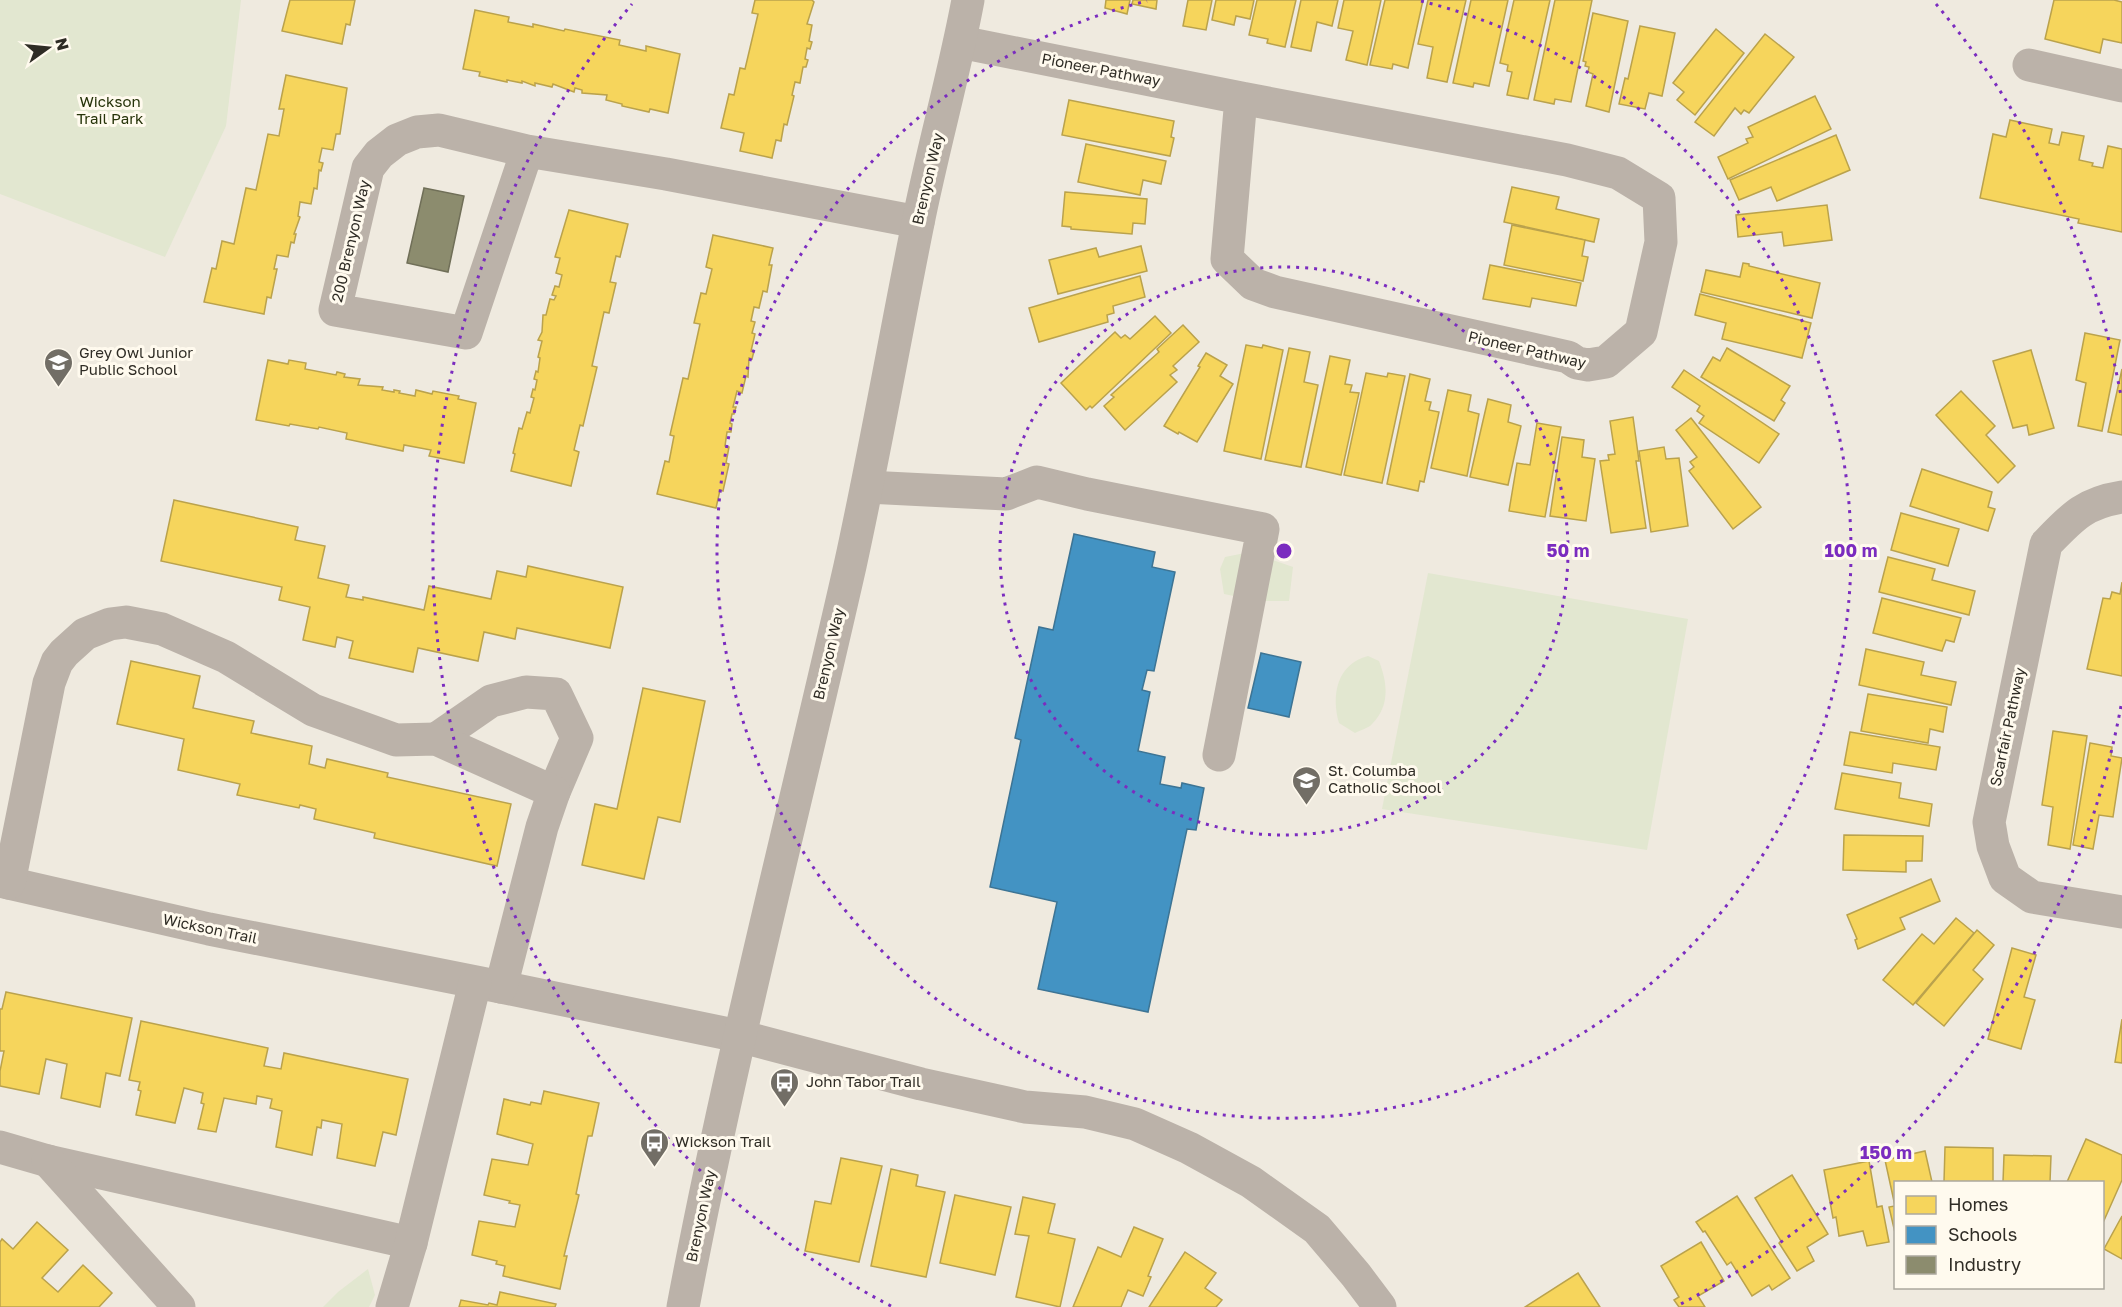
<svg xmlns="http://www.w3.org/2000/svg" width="2122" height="1307" font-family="'Golos Text',sans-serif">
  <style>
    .green { fill: #e2e7d0 }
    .homes { fill: #f6d55c; stroke: #baa24c; stroke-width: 1.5 }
    .schools { fill: #4393c3; stroke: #3d7494; stroke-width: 1.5 }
    .industry { fill: #8c8c6e; stroke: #706f58; stroke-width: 1.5 }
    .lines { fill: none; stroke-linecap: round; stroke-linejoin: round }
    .minor { stroke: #bbb2a9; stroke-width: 33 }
    .ring { fill: none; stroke: #7b2cbf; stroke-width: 3; stroke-dasharray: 3 6 }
    .labels { text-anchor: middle; stroke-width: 6; stroke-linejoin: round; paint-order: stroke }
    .street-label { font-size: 15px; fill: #2f2c25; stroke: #fffaee }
    .park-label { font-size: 15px; fill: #263309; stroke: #fffaee }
    .poi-label { font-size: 15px; fill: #2f2c25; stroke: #fffaee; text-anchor: start }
    .centre { fill: #7b2cbf; stroke: #fffaee; stroke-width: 3 }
    .ring-label { font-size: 18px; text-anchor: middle; font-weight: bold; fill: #7b2cbf; stroke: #fffaee; stroke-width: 6; stroke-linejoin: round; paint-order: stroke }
  </style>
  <rect width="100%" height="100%" fill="#efeadf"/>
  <g class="green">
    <path d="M0 0H241L226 126 165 257 0 194Z"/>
    <path d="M1250 552 1293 567 1289 601H1258L1224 594 1220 569 1225 557Z"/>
    <path d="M1428 573 1688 619 1647 850 1382 809Z"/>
    <path d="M1368 656 1379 661C1387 682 1391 705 1372 724 1369 728 1360 730 1355 733L1339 723C1331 695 1337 664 1368 656Z"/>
    <path d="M368 1269 375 1295 369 1307H323L338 1292Z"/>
  </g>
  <g class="homes">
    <path d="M290 0H355L350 25 346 24 342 44 282 31Z"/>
    <path d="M755 0H812L814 2 807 24 812 25 809 41 812 42 810 49 807 48 805 59 808 60 806 67H803L800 83 795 82 792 95 794 96 787 125 784 124 781 141 776 140 772 158 740 151 744 133 721 128 729 94 734 95 740 68 745 69 758 14 752 13Z"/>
    <path d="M1106 0H1130L1127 14 1105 8Z"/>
    <path d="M1133 0H1157L1156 9 1132 4Z"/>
    <path d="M1188 0H1212L1206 30 1183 26Z"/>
    <path d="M1216 0H1254L1250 19 1236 16 1234 25 1212 20Z"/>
    <path d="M1257 0H1296L1285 47 1267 43 1268 39 1249 35Z"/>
    <path d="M1301 0H1338L1332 26 1317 22 1311 51 1291 47Z"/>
    <path d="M1344 0H1381L1367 65 1346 60 1353 31 1338 28Z"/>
    <path d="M1385 0H1423L1408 68 1393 64 1392 69 1370 65Z"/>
    <path d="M1428 0H1466L1447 82 1427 78 1433 47 1418 44Z"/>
    <path d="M1471 0H1508L1489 86 1474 83 1473 87 1453 83Z"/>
    <path d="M1514 0H1550L1528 99 1507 95 1512 72 1507 71 1508 65 1500 63Z"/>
    <path d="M1555 0H1592L1571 102 1555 99 1554 104 1534 100Z"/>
    <path d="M2054 0H2114L2122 2V43L2103 39 2100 53 2045 39Z"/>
    <path d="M475 10 509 17 508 22 533 27V24L564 31 565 29 620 40 619 45 646 51V46L680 54 668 113 650 109 649 112 622 106V104L606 100 607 95 582 93V90L575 88 574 92 553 84 552 87 535 83V86L522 81V83L507 80V82L479 76 480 72 463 69Z"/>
    <path d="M1593 13 1628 21 1609 112 1586 106 1593 74 1588 72 1589 67 1585 66 1586 62 1583 61Z"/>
    <path d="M1640 26 1675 33 1662 96 1649 93 1645 109 1619 104 1625 78 1628 79Z"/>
    <path d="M1716 29 1744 53 1695 115 1677 100 1684 92 1673 83Z"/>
    <path d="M1765 34 1794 57 1749 113 1744 110 1741 114 1735 108 1714 136 1695 122Z"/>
    <path d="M286 75 347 88 340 134H336L333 150 322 148 319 162 323 163 321 171 319 170 317 189 314 188 311 204 300 202 298 216 300 217 294 234H296L294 243 291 242 288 257 277 255 274 269H277L271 298 267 297 264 314 204 302 212 268 216 269 222 241 234 244 246 188 256 190 268 134 279 136 284 109H279Z"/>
    <path d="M1815 96 1831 129 1728 179 1718 157 1748 143 1746 139 1753 137 1748 127Z"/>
    <path d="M1069 100 1174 121 1171 137 1174 138 1170 156 1062 135Z"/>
    <path d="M2010 120 2052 129 2049 143 2059 145 2062 132 2084 136 2079 160 2093 163 2092 166 2103 168 2108 146 2122 149V232L2078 223 2079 219 1980 198 1993 134 2006 137Z"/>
    <path d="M1836 135 1850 170 1777 201 1771 187 1739 200 1730 180Z"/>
    <path d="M1086 144 1166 161 1161 184 1143 180 1140 195 1078 182Z"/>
    <path d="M1512 187 1559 197 1556 209 1599 219 1594 242 1504 222Z"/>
    <path d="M1065 192 1147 199 1145 224 1133 223 1132 234 1071 229V227L1062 226Z"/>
    <path d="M1827 205 1832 240 1784 246 1782 232 1738 237 1736 215Z"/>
    <path d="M569 210 628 224 620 257 616 256 610 282 616 283 609 313 604 312 592 366 597 367 583 426 580 425 574 450 579 452 571 486 511 471 515 454 513 453 519 428 522 429 527 412 530 413 534 398 531 397 533 389 535 390 537 380 534 379 536 371 538 372 540 358 538 357 542 341 538 340 542 332 543 315H546L550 299 554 300 556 296 552 295 555 286 559 287 562 275 556 273 560 258 555 257Z"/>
    <path d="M1512 225 1585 240 1582 256 1588 257 1583 281 1504 265Z"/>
    <path d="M713 235 773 248 769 265H772L767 292 763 291 759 308 754 307 751 321 755 322 752 333 755 334 751 351H754L752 359 749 358 748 377 746 376 742 393 737 391 733 407H736L734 414H732L730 423 732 424 731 432H727L725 446 729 447 726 463 729 464 723 491 720 490 716 508 657 494 665 461 669 462 674 436 670 435 683 378 688 379 700 324 694 323 701 293 706 294 712 269 706 267Z"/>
    <path d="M1141 246 1147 271 1058 294 1049 260 1096 248 1099 257Z"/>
    <path d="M1743 263 1749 264V266L1820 283 1812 318 1701 292 1706 270 1740 277Z"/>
    <path d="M1490 265 1581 283 1576 306 1532 298 1530 307 1483 299Z"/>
    <path d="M1140 276 1145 297 1113 306 1114 313 1107 315 1108 322 1039 342 1029 308Z"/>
    <path d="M1700 294 1811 323 1802 358 1722 339 1726 323 1695 315Z"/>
    <path d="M1155 316 1171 333 1092 408 1090 406 1086 410 1061 383 1115 332 1121 338 1125 335 1130 339Z"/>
    <path d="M1183 325 1199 342 1173 366 1177 370 1170 375 1177 382 1125 430 1104 406 1114 397 1111 395 1159 352 1157 349Z"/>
    <path d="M2085 333 2120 340 2102 431 2078 426 2086 383 2076 380Z"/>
    <path d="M1246 345 1262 348 1263 345 1283 350 1261 459 1224 451Z"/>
    <path d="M1289 348 1310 352 1304 382 1318 385 1301 467 1265 460Z"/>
    <path d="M1727 348 1790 386 1781 400 1785 403 1774 421 1701 377 1713 357 1720 361Z"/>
    <path d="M2031 350 2054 428 2029 435 2027 425 2013 428 1993 361Z"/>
    <path d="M1206 353 1227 365 1220 376 1233 384 1197 442 1179 432 1178 434 1164 426 1200 367 1198 366Z"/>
    <path d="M1330 356 1350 360 1345 384 1352 385 1350 392 1359 393 1341 475 1306 467Z"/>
    <path d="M268 360 288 364 289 360 306 363 305 369 336 375 337 372 345 374 344 377 360 379 358 385 383 387 382 390 394 392V390L400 391 399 393 415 396 416 390 432 394 433 391 459 396 458 399 476 403 464 463 429 456 431 450 404 445 403 451 346 439 347 433 319 427 318 429 290 424 289 426 256 420Z"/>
    <path d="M2122 369V435L2108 432Z"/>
    <path d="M1684 370 1779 434 1759 463 1699 423 1704 416 1697 411 1700 406 1672 387Z"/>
    <path d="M1366 373 1387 377 1388 373 1405 376 1382 483 1344 475Z"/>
    <path d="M1410 374 1430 379 1425 401 1431 402 1429 410 1439 412 1424 482 1420 481 1418 491 1387 484Z"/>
    <path d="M1448 390 1471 395 1468 411 1479 414 1467 476 1431 468Z"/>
    <path d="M1961 391 1995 426 1986 435 2015 466 1998 483 1936 415Z"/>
    <path d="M1488 399 1511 405 1508 422 1521 426 1508 485 1470 477Z"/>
    <path d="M1633 417 1639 461H1636L1646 528 1611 533 1600 461 1609 460 1608 455 1615 454 1610 421Z"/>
    <path d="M1691 418 1761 507 1733 529 1689 471 1694 467 1690 462 1697 457 1676 430Z"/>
    <path d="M1537 423 1561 427 1545 517 1509 511 1517 463 1530 465Z"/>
    <path d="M1562 437 1584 440 1582 457 1595 459 1586 521 1550 516Z"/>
    <path d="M1664 447 1666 459 1679 458 1688 526 1651 532 1639 451Z"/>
    <path d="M1922 469 1992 492 1988 507 1995 509 1988 531 1910 506Z"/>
    <path d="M174 500 298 527 295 540 325 546 318 578 349 585 346 597 363 600V597L424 610 429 586 491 599 497 571 526 577 528 566 623 587 610 648 517 628 515 639 484 632 478 661 418 648 413 672 349 658 353 641 337 637 335 647 303 640 310 607 279 600 282 587 161 561Z"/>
    <path d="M1901 513 1959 529 1948 566 1891 550Z"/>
    <path d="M1888 557 1935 569 1932 580 1975 591 1969 615 1879 592Z"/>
    <path d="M2122 582V676L2087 669 2103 598 2110 599 2112 592 2120 594Z"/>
    <path d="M1882 598 1961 618 1954 642 1946 640 1942 651 1873 633Z"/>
    <path d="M1866 649 1924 662 1921 675 1956 682 1951 705 1859 685Z"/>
    <path d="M131 661 200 676 193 708 254 721 251 733 312 746 309 764 325 768 327 759 388 773 387 777 511 804 497 866 374 838 375 833 314 819 316 809 300 805 299 808 237 795 240 784 178 770 184 739 117 724Z"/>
    <path d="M643 688 705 701 680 822 658 817 644 879 582 865 595 804 617 809Z"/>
    <path d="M1868 694 1947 707 1943 732 1930 729 1928 743 1861 731Z"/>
    <path d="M2053 731 2087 736 2070 849 2048 845 2053 807 2042 805Z"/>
    <path d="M1850 732 1940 747 1936 770 1893 763 1892 773 1844 765Z"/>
    <path d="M2090 743 2112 747 2111 756 2122 758 2113 817 2099 815 2093 849 2073 845Z"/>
    <path d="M1842 773 1901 783 1899 798 1932 804 1929 826 1835 809Z"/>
    <path d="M1844 835 1923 836 1922 861H1906V872L1843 870Z"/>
    <path d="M1931 879 1940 901 1900 918 1905 929 1858 949 1855 940 1857 939 1847 915Z"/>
    <path d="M1956 918 1974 933 1913 1005 1883 980 1922 934 1934 944Z"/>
    <path d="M1977 930 1994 945 1973 970 1983 979 1944 1026 1916 1003Z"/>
    <path d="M2012 948 2036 955 2024 997 2035 1000 2021 1049 1988 1039Z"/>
    <path d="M6 992 132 1018 120 1076 106 1073 100 1107 61 1098 67 1064 46 1059 39 1094 0 1086V1071L4 1051H0V1009H2Z"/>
    <path d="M2122 1019V1063L2115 1062Z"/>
    <path d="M141 1021 268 1048 264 1066 281 1069 284 1053 408 1079 396 1135 383 1132 375 1166 337 1158 342 1124 322 1120 321 1128 317 1127 312 1155 276 1147 282 1111 270 1108 272 1099 257 1096 256 1104 224 1098 216 1132 198 1129 204 1104 201 1103 203 1093 184 1088 175 1123 136 1115 141 1091 138 1090 140 1082 129 1080Z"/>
    <path d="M544 1091 599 1103 592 1136H588L576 1194 579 1195 564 1256H567L560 1289 503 1276 505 1266 496 1264 497 1261 472 1255 479 1221 515 1227 520 1205 509 1203 510 1201 484 1195 492 1159 528 1165 533 1144 497 1134 504 1099 530 1105 531 1102 541 1104Z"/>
    <path d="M2086 1139 2122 1155V1180L2102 1225V1182H2067Z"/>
    <path d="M1945 1147 1993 1148V1182H1944Z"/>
    <path d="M1925 1151 1932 1182H1896V1237L1889 1207 1895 1206 1885 1160Z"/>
    <path d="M2004 1155 2051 1156 2050 1182H2003Z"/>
    <path d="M841 1158 882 1166 859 1262 805 1251 815 1201 831 1204Z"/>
    <path d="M1869 1161 1877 1207 1882 1206 1889 1242 1867 1246 1863 1231 1839 1236 1836 1217 1833 1218 1824 1170Z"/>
    <path d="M891 1169 918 1175 916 1186 945 1192 926 1277 871 1266Z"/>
    <path d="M1792 1175 1828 1234 1807 1247 1814 1261 1797 1271 1779 1243 1781 1241 1755 1198Z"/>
    <path d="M955 1195 1011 1207 995 1275 940 1263Z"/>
    <path d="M1737 1196 1790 1278 1772 1290 1769 1285 1752 1296 1731 1262 1727 1265 1705 1231 1703 1232 1696 1222Z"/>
    <path d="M1023 1197 1055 1204 1048 1233 1075 1239 1060 1307 1016 1297 1029 1236 1015 1234Z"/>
    <path d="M2122 1216V1259L2104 1249Z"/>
    <path d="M37 1222 68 1250 42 1278 58 1292 83 1265 112 1293 99 1307H0V1242L2 1239 13 1249Z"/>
    <path d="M1134 1227 1163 1239 1148 1276 1151 1277 1143 1296 1128 1290 1121 1307H1073L1098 1247 1121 1257Z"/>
    <path d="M1701 1242 1724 1281 1698 1296 1705 1307H1679L1674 1300 1679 1297 1661 1266Z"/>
    <path d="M1185 1252 1216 1273 1205 1288 1222 1300 1216 1307H1149Z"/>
    <path d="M1578 1273 1600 1307H1525Z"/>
    <path d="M500 1292 556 1304 555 1307H459L461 1300 488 1305 489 1303 497 1305Z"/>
  </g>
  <g class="schools">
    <path d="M1074 534 1155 552 1152 567 1175 572 1154 671 1147 670 1142 690 1150 692 1138 751 1165 757 1160 784 1181 788 1182 783 1204 788 1196 830 1187 829 1148 1012 1038 989 1057 902 990 887 1021 740 1015 738 1039 627 1053 630Z"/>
    <path d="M1261 653 1301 662 1289 717 1248 708Z"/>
  </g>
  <path class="industry" d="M424 188 464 196 448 272 407 263Z"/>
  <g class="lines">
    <g class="minor">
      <path d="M960 42 1241 98 1567 160 1618 173 1659 198 1661 242 1641 332 1606 362 1588 365 1577 363 1568 357 1275 292 1253 284 1227 259 1241 98"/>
      <path d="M2029 65 2122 86"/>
      <path d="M527 151 466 333 335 310 368 168 379 154 397 140 417 132 439 130 527 151 666 174 918 222"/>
      <path d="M867 487 1006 494 1037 482 1087 494 1263 529 1219 755"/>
      <path d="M2122 497C2084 503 2072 517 2046 544L1989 822 1993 846 2005 878 2032 897 2122 912"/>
      <path d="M436 739 491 701 526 692 556 694 577 738 554 792"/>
      <path d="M0 881 209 929 501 987 739 1036 921 1084 1025 1107 1085 1112 1135 1124 1189 1148 1251 1182 1317 1229 1356 1275 1380 1307"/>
      <path d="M9 883 49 683 57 662 64 653 85 634 110 624 126 622 162 629 226 657 313 710 396 740 436 739 554 792 542 827 501 987"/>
      <path d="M0 1147 48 1161 411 1243"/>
      <path d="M48 1161 179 1307"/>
      <path d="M392 1307 411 1243 475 983"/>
      <path d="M683 1307C730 1058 794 813 850 566 875 452 895 337 918 223 933 148 954 75 968 0"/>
    </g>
  </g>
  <g class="ring">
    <circle cx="1284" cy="551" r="284"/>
    <path d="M1421 1A567 567 0 1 1 1147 1"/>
    <path d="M2121 706A851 851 0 0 1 1677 1306M891 1306A851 851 0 0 1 632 4M1936 4A851 851 0 0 1 2121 396"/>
  </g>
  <defs>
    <symbol id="school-pin" viewBox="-11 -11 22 30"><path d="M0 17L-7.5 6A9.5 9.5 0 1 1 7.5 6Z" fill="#726e66" stroke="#fffaee"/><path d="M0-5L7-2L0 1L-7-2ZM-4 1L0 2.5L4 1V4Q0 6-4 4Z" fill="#fff"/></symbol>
    <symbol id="bus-pin" viewBox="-11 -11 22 30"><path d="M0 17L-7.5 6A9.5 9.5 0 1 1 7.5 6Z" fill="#726e66" stroke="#fffaee"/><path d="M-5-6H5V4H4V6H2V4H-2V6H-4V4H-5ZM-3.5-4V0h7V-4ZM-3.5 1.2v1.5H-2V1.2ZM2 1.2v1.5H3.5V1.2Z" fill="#fff"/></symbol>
  </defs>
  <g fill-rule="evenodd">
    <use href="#school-pin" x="42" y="346" width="33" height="45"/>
    <use href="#school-pin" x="1290" y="764" width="33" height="45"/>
    <use href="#bus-pin" x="768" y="1066" width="33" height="45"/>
    <use href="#bus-pin" x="638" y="1126" width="33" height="45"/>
  </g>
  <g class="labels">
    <g class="street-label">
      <text transform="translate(1101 70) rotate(11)" y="5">Pioneer Pathway</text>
      <text transform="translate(928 179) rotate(-77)" y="5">Brenyon Way</text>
      <text transform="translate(351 241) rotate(-77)" y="5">200 Brenyon Way</text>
      <text transform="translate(1527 350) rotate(13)" y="5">Pioneer Pathway</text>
      <text transform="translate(829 654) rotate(-77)" y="5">Brenyon Way</text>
      <text transform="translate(2008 727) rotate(-78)" y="5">Scarfair Pathway</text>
      <text transform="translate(210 929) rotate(12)" y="5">Wickson Trail</text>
      <text transform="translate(701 1216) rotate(-78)" y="5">Brenyon Way</text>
    </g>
    <g class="park-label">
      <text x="110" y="107">Wickson<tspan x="110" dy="17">Trail Park</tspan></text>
    </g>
    <g class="poi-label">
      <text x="79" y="358">Grey Owl Junior<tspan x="79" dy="17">Public School</tspan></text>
      <text x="1328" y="776">St. Columba<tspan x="1328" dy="17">Catholic School</tspan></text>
      <text x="806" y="1087">John Tabor Trail</text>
      <text x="675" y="1147">Wickson Trail</text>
    </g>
  </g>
  <circle cx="1284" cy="551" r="9" class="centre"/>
  <g class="ring-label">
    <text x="1568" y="557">50 m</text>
    <text x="1851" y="557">100 m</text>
    <text x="1886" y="1159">150 m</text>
  </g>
  <rect x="1894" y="1181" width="210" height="108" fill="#fffaee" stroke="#aca89e" stroke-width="1.5"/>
  <rect x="1906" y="1196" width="30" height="18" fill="#f6d55c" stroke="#aca89e" stroke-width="1.5"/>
  <text x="1948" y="1211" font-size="18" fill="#2f2c25">Homes</text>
  <rect x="1906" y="1226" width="30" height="18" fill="#4393c3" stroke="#aca89e" stroke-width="1.5"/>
  <text x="1948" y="1241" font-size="18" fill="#2f2c25">Schools</text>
  <rect x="1906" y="1256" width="30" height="18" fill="#8c8c6e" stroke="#aca89e" stroke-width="1.5"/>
  <text x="1948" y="1271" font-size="18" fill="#2f2c25">Industry</text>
  <g transform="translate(48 48) rotate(75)" stroke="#fffaee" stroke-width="4.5" paint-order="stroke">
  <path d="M0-4.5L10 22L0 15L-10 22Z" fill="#2f2c25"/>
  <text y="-9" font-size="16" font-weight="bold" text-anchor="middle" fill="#2f2c25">N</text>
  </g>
</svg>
